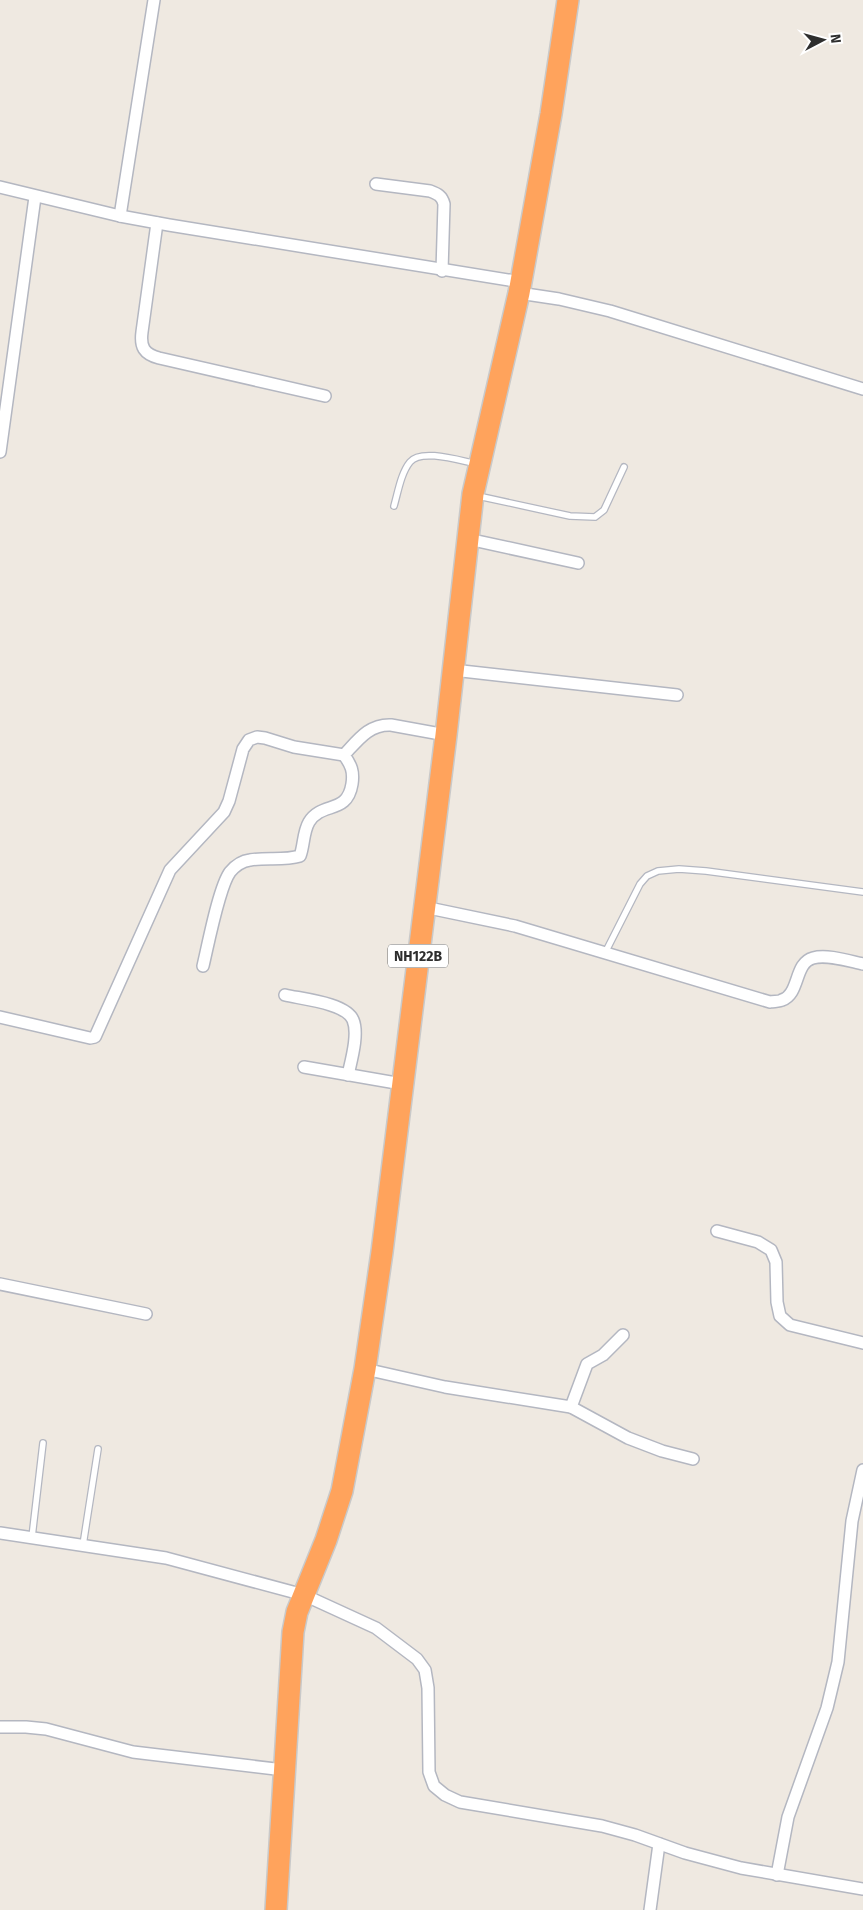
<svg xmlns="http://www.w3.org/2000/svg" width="863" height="1910" font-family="'Fira Sans',sans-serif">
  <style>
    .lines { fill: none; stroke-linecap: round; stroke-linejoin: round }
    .lane-casing { stroke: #b4b7c1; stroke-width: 8 }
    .street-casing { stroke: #b4b7c1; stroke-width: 14 }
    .highway-casing { stroke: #c9c9c9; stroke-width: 24 }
    .lane { stroke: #fff; stroke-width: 5.5 }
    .street { stroke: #fff; stroke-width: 11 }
    .highway { stroke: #ffa35c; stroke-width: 21 }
    .labels { text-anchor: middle; stroke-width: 5; stroke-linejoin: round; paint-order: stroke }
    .shield { fill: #fff; stroke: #6d6d6d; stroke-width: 1 }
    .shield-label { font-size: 14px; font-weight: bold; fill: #2e2e2e }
  </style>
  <rect width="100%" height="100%" fill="#efe9e1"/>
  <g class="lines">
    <defs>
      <g id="lane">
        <path d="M478 496 570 516 595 517 604 510 624 467"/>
        <path d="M394 506C398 492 401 473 410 462 421 448 461 461 477 464"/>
        <path d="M605 953 640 884 647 876 658 871 679 869 706 871 863 892"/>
        <path d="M32 1537 43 1443"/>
        <path d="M83 1545 98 1449"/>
      </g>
      <g id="street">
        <path d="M376 184 430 191C438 194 442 196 444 204L442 271"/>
        <path d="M0 187 120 216 169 225 521 282"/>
        <path d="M120 216 154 0"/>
        <path d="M157 223 142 332C140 347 144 354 159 358L325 396"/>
        <path d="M519 293 559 299 610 311 863 389"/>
        <path d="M0 452 35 197"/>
        <path d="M468 539 578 563"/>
        <path d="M453 670 677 695"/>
        <path d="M424 907 515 926 770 1002C774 1001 779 1002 782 1000 800 994 794 963 813 958 827 954 849 961 863 964"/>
        <path d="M203 966C208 945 219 887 230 872 235 866 242 861 250 860 267 857 283 861 300 856 304 846 303 832 309 822 322 801 347 815 352 784 354 771 351 765 344 755 358 740 369 724 391 725L446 735"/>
        <path d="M285 995C302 999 346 1003 353 1020 359 1034 351 1061 348 1075"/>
        <path d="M0 1017 90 1038 95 1037 170 870 224 812 229 801 243 749 249 740 257 737 265 738 294 747 344 755"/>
        <path d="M304 1067 402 1084"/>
        <path d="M717 1231 758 1242 771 1250 776 1262 777 1302 780 1316 790 1325 863 1343"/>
        <path d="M0 1284 146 1314"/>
        <path d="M365 1369 445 1387 571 1407 628 1438 662 1451 693 1459"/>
        <path d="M571 1407 587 1364 603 1355 623 1335"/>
        <path d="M0 1533 166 1558 304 1595 376 1628 417 1659 425 1670 428 1688 429 1772 434 1786 445 1795 460 1802 602 1826 635 1835 685 1853 741 1868 863 1889"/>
        <path d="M0 1727H26L46 1729 133 1752 284 1770"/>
        <path d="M777 1875 788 1817 827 1708 838 1662 852 1521 863 1470"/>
        <path d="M650 1910 659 1844"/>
      </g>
      <path id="highway" d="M276 1910 293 1632 297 1612 326 1540 342 1491 365 1369 382 1252 446 735 473 494 519 293 551 114 568 0"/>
    </defs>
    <use href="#lane" class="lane-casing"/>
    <use href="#street" class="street-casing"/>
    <use href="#highway" class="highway-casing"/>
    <use href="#lane" class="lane"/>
    <use href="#street" class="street"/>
    <use href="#highway" class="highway"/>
  </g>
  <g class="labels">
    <rect class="shield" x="388" y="944.5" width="60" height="23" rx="4"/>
    <g class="shield-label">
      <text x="418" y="961">NH122B</text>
    </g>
  </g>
  <g transform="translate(823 40) rotate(84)" stroke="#ffffff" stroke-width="4" paint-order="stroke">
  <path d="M0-4L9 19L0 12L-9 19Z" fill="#2e2e2e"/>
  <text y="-8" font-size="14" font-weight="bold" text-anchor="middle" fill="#2e2e2e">N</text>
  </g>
</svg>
